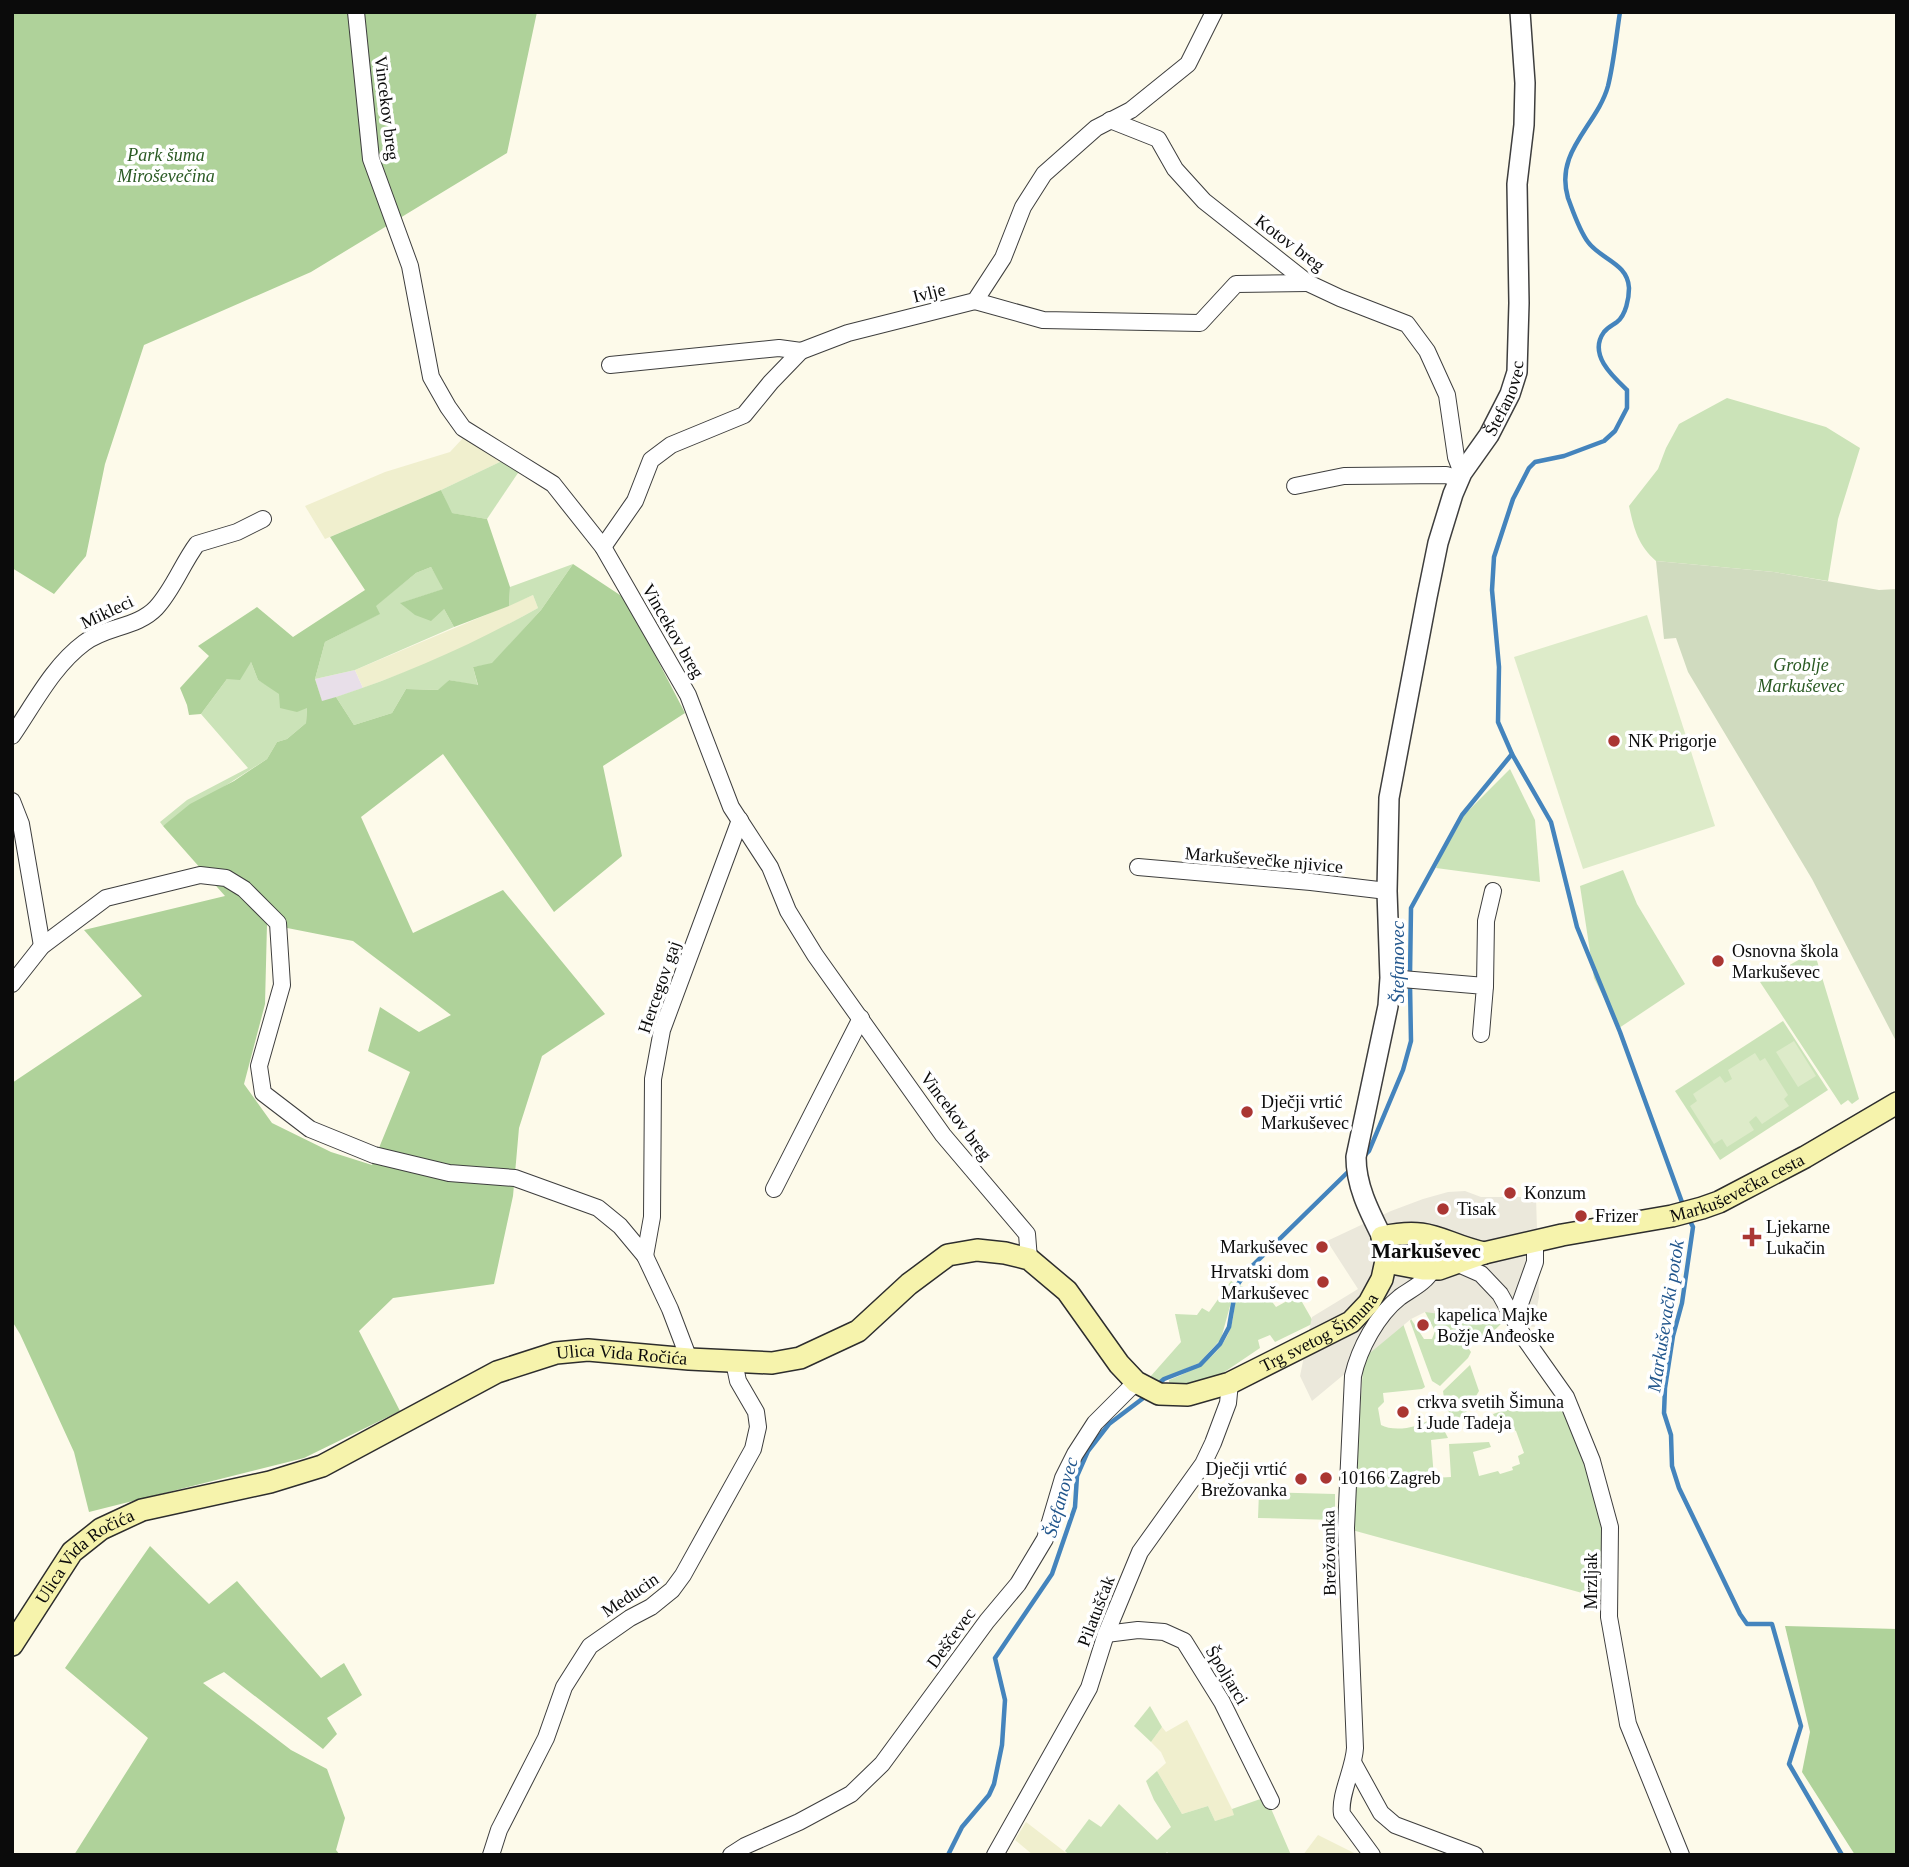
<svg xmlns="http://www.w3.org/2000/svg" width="1909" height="1867" font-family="Georgia,serif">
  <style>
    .industrial { fill: #e8dfe9 }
    .farmland { fill: #f0efce }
    .green { fill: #cbe3b8 }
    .forest { fill: #afd29a; fill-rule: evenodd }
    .cemetery { fill: #d0dbbf }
    .pitch { fill: #ddebc9 }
    .plaza { fill: #ebe8db }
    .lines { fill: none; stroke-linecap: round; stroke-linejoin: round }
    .stream { stroke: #4484bd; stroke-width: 4.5 }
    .minor-casing { stroke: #3e3e3e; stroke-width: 18 }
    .tertiary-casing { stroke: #3e3e3e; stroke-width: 22 }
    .secondary-casing { stroke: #2d2d2d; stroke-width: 24 }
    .minor { stroke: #fff; stroke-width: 16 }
    .tertiary { stroke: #fff; stroke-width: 19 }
    .secondary { stroke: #f6f3ac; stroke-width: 21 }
    .poi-dot { fill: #aa3633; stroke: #fff; stroke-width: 2.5 }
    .labels { text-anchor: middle; stroke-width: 7; stroke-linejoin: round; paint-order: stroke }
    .street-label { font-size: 18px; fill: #0b0b0b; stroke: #fff }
    .park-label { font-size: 18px; font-style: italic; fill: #2a5a23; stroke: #fff }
    .poi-label { font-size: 18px; fill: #0b0b0b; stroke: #fff; text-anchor: start }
    .water-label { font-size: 19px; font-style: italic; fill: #23578d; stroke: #fff }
    .quarter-label { font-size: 21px; font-weight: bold; fill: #0b0b0b; stroke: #fff }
  </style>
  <rect width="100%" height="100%" fill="#fdfaea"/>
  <path class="industrial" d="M355 670 363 688 322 702 315 679Z"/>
  <g class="farmland">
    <path d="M464 437 504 460 441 490 325 539 305 506 385 472 450 452Z"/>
    <path d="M533 595 538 608 478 641 424 665 363 688 355 670Z"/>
    <path d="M1187 1720 1203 1751 1235 1815 1215 1821 1208 1806 1182 1814 1157 1771 1166 1763 1161 1752 1151 1742 1162 1727 1166 1732Z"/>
    <path d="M1026 1822 1069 1855H1033L1015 1840Z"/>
    <path d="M1318 1835 1354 1853 1303 1855Z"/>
  </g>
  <g class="green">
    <path d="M1727 398 1826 427 1860 448 1838 519 1828 581 1774 572 1656 561C1638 545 1634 529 1629 506L1658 469 1666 448 1679 424Z"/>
    <path d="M504 460 520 470 487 519 451 513 441 490Z"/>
    <path d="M573 564 541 610 492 664 473 667 478 686 449 680 439 690 406 689 392 713 354 725 336 697C407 674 473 644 538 608L533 595 509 606 510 587Z"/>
    <path d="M431 567 444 589 401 603 444 609 454 627 355 670 315 679 325 642 379 614 375 606 416 573Z"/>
    <path d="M251 662 258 680 307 708 306 723 287 739 277 742 267 759 163 826 160 822 187 800 248 768 201 714 227 679Z"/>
    <path d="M1510 769 1535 820 1540 882 1436 868 1455 824Z"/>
    <path d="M1623 870 1637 904 1685 984 1619 1028 1594 978 1580 886Z"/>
    <path d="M1814 951 1859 1099 1852 1104 1848 1100 1841 1105 1760 982Z"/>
    <path d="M1783 1021 1828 1090 1720 1160 1675 1091Z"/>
    <path d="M1231 1281 1236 1284 1221 1339 1199 1363 1157 1381 1150 1377 1181 1342 1175 1314 1197 1315 1202 1308 1209 1312Z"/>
    <path d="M1239 1285 1270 1299 1276 1307 1298 1295 1314 1323 1275 1342 1270 1335 1258 1340 1260 1348 1220 1375 1169 1388V1380C1199 1369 1227 1352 1233 1318 1235 1307 1235 1296 1239 1285Z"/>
    <path d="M1436 1300 1503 1318 1502 1323 1481 1343Z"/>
    <path d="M1438 1308 1471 1338 1465 1344 1471 1352 1468 1358 1440 1386 1432 1381 1410 1321 1411 1319 1424 1339H1432L1435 1331 1425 1312Z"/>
    <path d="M1399 1312 1425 1387 1422 1389 1383 1393 1384 1402 1378 1408 1381 1425C1393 1432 1419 1428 1430 1419L1440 1422 1448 1438 1431 1440 1434 1478 1451 1477 1449 1444 1489 1442 1491 1447 1473 1452 1479 1476 1498 1471 1500 1474 1513 1470 1512 1467 1520 1464 1518 1456 1524 1453 1516 1431 1507 1426 1499 1425 1493 1414 1538 1399 1549 1411 1560 1403 1569 1417 1606 1533 1604 1599 1352 1530 1363 1368 1367 1354Z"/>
    <path d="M1470 1365 1479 1391 1467 1411 1452 1424 1447 1405H1457L1458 1399 1454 1395 1444 1398 1443 1391Z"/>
    <path d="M1259 1492 1335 1494V1520L1258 1518Z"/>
    <path d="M1150 1706 1162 1727 1151 1742 1134 1726Z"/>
    <path d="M1157 1771 1182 1814 1208 1806 1215 1821 1234 1815 1232 1809 1266 1797 1291 1855H1170L1167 1852 1164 1855H1069L1065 1851 1089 1819 1101 1827 1119 1804 1157 1840 1171 1827 1154 1800 1146 1781Z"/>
  </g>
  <g class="forest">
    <path d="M12 12H537L507 153 311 272 144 345 105 464 86 556 54 594 12 568Z"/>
    <path d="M441 490 452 513 487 519 510 587 509 606 454 627 444 609 431 621 415 615 400 603 443 589 431 567 416 573 376 606 380 614 325 642 315 679 322 701 336 697 354 725 392 713 406 689 438 690 449 680 478 685 473 667 492 663 541 610 573 564 626 599 685 713 603 766 622 856 554 912 443 754 361 817 413 933 503 890 605 1014 542 1056 519 1128 513 1196 494 1284 393 1298 359 1331 400 1411 304 1458 89 1512 74 1452 20 1334 12 1321V1083L142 996 84 930 225 896 163 826 190 804 234 781 267 759 277 742 287 739 306 723 307 708 297 712 280 708 279 694 258 680 251 662 240 680 227 679 201 714 189 715 187 705 180 688 209 656 198 646 257 607 293 637 365 590 330 537ZM267 924 353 941 451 1015 419 1032 380 1007 368 1051 410 1072 372 1165 331 1152 272 1123 244 1084 265 1004Z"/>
    <path d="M150 1546 209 1604 237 1581 321 1678 344 1663 362 1695 327 1718 337 1734 323 1749 224 1672 203 1683 291 1750 327 1769 345 1818 336 1850 340 1855H74L148 1738 65 1668Z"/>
    <path d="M1785 1626 1897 1629V1855H1855L1802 1772 1810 1732Z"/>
  </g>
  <path class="cemetery" d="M1656 561 1774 572 1879 590 1897 589V1043L1812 879 1688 672 1676 638 1664 639Z"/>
  <g class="pitch">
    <path d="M1647 615 1715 826 1583 869 1514 657Z"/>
    <path d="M1794 1041 1816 1076 1798 1087 1776 1052Z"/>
    <path d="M1755 1053 1760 1061 1765 1058 1788 1095 1784 1099 1789 1106 1762 1124 1756 1116 1749 1122 1754 1130 1727 1147 1722 1139 1714 1144 1690 1106 1697 1101 1693 1094 1720 1076 1725 1083 1732 1079 1728 1070Z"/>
  </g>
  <path class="plaza" d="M1465 1191 1481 1197H1536L1539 1297 1534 1322 1535 1327 1425 1312 1411 1319 1312 1401 1300 1376 1312 1317 1358 1289 1327 1241 1391 1211 1423 1199 1448 1192Z"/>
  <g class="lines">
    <g class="stream">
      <path d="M1512 754 1551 822 1577 927 1620 1032 1683 1205"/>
      <path d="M1410 975 1411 908 1462 815 1512 754 1498 722 1499 667 1492 590 1494 557 1513 499 1529 468 1535 462 1564 456 1604 441 1615 431 1627 408V390C1612 376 1588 354 1604 332 1608 327 1613 325 1617 322 1626 315 1629 298 1629 288 1628 263 1600 259 1588 242 1579 230 1573 211 1568 198 1554 151 1597 126 1608 86 1614 62 1616 37 1620 12"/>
      <path d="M1363 1157 1369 1151 1403 1070 1411 1041 1410 984"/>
      <path d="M1688 1217 1693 1227 1682 1303 1673 1336 1665 1388 1664 1413 1671 1435 1672 1466 1679 1488 1740 1614 1747 1624H1772L1801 1726 1789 1764 1842 1855"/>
      <path d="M1157 1385 1164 1379 1200 1365 1220 1344 1229 1327 1236 1287 1247 1271 1352 1168"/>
      <path d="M948 1855 962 1827 989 1795 994 1784 1002 1745 1005 1700 995 1658 1052 1574 1075 1507 1077 1476 1088 1451 1109 1424 1146 1396"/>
    </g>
    <defs>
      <g id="minor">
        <path d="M356 12 371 159 410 266 431 377 448 407 463 428 553 484 603 547 688 695 731 807 770 867 788 911 815 955 943 1135 1027 1234 1029 1259"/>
        <path d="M1110 120 1158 139 1175 169 1204 201 1308 283 1340 298 1407 324 1427 351 1447 395 1456 457 1462 473"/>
        <path d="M975 301 1043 320 1200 323 1236 284 1308 283"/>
        <path d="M610 365 779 348 801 351"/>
        <path d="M1295 486 1344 476 1446 475 1460 479"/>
        <path d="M603 547 635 501 651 460 671 445 744 415 771 382 801 351 848 333 975 301 1003 258 1023 207 1044 174 1096 128 1131 110 1188 64 1214 12"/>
        <path d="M12 736C34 704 53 666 84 643 106 626 137 628 156 608 173 590 182 564 197 544L237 532 263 519"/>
        <path d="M12 801 21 824 42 946"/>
        <path d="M1138 867 1311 882 1387 891"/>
        <path d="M1390 978 1485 986 1481 1034"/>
        <path d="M12 984 42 946 106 898 200 875 226 878 244 889 278 923 282 985 259 1066 263 1093 310 1129 374 1155 449 1173 515 1178 598 1208 620 1226 645 1256 670 1309 689 1359"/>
        <path d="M1485 986 1486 921 1493 891"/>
        <path d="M774 1189 861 1018"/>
        <path d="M645 1256 652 1217 653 1079 662 1030 740 820"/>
        <path d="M1456 1263 1481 1274 1500 1294 1525 1339 1566 1397 1592 1461 1610 1527 1609 1617 1628 1724 1681 1855"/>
        <path d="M1515 1318 1535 1262V1242"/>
        <path d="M1106 1634 1138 1630 1164 1632 1184 1641 1222 1702 1271 1801"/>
        <path d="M1354 1764 1381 1813 1395 1825 1475 1855"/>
        <path d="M491 1855 499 1830 546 1738 564 1687 590 1646 630 1618 651 1607 672 1590 683 1575 753 1449 758 1427 756 1412 738 1381 734 1362"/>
        <path d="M731 1855 745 1846 799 1822 851 1794 882 1764 987 1621 1018 1584 1045 1539 1063 1478 1075 1454 1095 1423 1136 1382"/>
        <path d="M995 1855 1089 1688 1106 1634 1140 1552 1203 1464 1213 1443 1228 1403 1230 1383"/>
        <path d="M1372 1855 1342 1814C1339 1795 1354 1769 1355 1748L1346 1528 1353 1376C1359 1349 1377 1315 1400 1297 1413 1288 1425 1283 1433 1269"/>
      </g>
      <g id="tertiary">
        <path id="s1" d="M1382 1237C1369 1211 1356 1186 1356 1157L1388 1006 1390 978 1387 891 1389 798 1427 597 1438 543 1453 494 1462 473 1489 435 1510 394 1517 372 1519 303 1517 184 1524 125 1525 83 1520 12"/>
      </g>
      <g id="secondary">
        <path id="s2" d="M1386 1262 1423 1269H1439L1484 1253 1562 1235 1672 1216 1702 1208 1719 1202 1805 1157 1897 1103"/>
        <path id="s3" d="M12 1645 72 1552 101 1529 142 1510 270 1482 322 1466 497 1372 556 1353 588 1350 689 1359 772 1363 800 1358 858 1331 909 1284 948 1255 977 1250 1005 1253 1029 1259 1067 1291 1119 1364 1136 1382 1159 1394 1188 1395 1230 1383 1351 1322 1369 1303 1382 1279 1387 1256 1382 1237C1433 1226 1440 1243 1484 1253"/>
      </g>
    </defs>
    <use href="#minor" class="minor-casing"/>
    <use href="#tertiary" class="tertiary-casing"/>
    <use href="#secondary" class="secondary-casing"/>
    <use href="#minor" class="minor"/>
    <use href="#tertiary" class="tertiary"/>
    <use href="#secondary" class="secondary"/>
  </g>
  <g class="poi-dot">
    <circle cx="1614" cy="741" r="7"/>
    <circle cx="1718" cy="961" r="7"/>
    <circle cx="1247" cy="1112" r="7"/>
    <circle cx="1510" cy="1193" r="7"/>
    <circle cx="1443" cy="1209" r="7"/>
    <circle cx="1581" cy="1216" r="7"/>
    <path d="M1748.5 1226.5h7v7h7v7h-7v7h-7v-7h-7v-7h7z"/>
    <circle cx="1322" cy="1247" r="7"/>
    <circle cx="1323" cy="1282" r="7"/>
    <circle cx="1423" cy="1325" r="7"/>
    <circle cx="1403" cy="1412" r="7"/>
    <circle cx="1326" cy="1478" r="7"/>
    <circle cx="1301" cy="1479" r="7"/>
  </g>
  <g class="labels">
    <g class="street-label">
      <text transform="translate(387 108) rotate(83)" y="6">Vincekov breg</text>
      <text transform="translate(1290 243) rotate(37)" y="6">Kotov breg</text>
      <text transform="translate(929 293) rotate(-14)" y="6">Ivlje</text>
      <text dy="6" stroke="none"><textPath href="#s1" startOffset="868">Štefanovec</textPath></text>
      <text transform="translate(107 612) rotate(-25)" y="6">Mikleci</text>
      <text transform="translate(673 631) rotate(60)" y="6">Vincekov breg</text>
      <text transform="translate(1264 860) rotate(5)" y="6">Markuševečke njivice</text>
      <text transform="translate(659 987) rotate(-71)" y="6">Hercegov gaj</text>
      <text transform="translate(956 1116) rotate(53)" y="6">Vincekov breg</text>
      <text dy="6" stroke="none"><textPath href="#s2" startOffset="364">Markuševečka cesta</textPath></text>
      <text dy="6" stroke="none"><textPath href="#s3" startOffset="1514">Trg svetog Šimuna</textPath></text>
      <text dy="6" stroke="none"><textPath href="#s3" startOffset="705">Ulica Vida Ročića</textPath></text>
      <text transform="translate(1329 1553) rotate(-91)" y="6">Brežovanka</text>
      <text dy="6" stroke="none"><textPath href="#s3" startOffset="117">Ulica Vida Ročića</textPath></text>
      <text transform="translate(1591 1581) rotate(-90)" y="6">Mrzljak</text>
      <text transform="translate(630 1595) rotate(-34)" y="6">Meducin</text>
      <text transform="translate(1096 1611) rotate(-69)" y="6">Pilatuščak</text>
      <text transform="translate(951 1638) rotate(-54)" y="6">Deščevec</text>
      <text transform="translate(1227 1675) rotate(59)" y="6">Špoljarci</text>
    </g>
    <g class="park-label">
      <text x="166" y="161">Park šuma<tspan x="166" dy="21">Miroševečina</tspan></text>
      <text x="1801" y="671">Groblje<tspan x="1801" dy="21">Markuševec</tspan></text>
    </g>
    <g class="poi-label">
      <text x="1628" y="747">NK Prigorje</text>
      <text x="1732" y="957">Osnovna škola<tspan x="1732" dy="21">Markuševec</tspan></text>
      <text x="1261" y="1108">Dječji vrtić<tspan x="1261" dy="21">Markuševec</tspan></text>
      <text x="1524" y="1199">Konzum</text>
      <text x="1457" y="1215">Tisak</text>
      <text x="1595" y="1222">Frizer</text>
      <text x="1766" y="1233">Ljekarne<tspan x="1766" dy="21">Lukačin</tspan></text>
      <text x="1308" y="1253" text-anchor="end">Markuševec</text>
      <text x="1309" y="1278" text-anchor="end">Hrvatski dom<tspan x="1309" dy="21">Markuševec</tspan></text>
      <text x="1437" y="1321">kapelica Majke<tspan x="1437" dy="21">Božje Anđeoske</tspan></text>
      <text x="1417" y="1408">crkva svetih Šimuna<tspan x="1417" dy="21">i Jude Tadeja</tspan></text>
      <text x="1287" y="1475" text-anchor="end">Dječji vrtić<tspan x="1287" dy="21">Brežovanka</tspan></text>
      <text x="1340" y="1484">10166 Zagreb</text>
    </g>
    <g class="water-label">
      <text transform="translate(1397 962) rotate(-90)" y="7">Štefanovec</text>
      <text transform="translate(1665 1316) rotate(-81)" y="7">Markuševački potok</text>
      <text transform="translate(1060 1497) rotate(-74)" y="7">Štefanovec</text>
    </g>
    <g class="quarter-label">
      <text x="1426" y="1258">Markuševec</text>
    </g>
  </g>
  <rect width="1909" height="1867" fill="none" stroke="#0b0b0b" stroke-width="28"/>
</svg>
